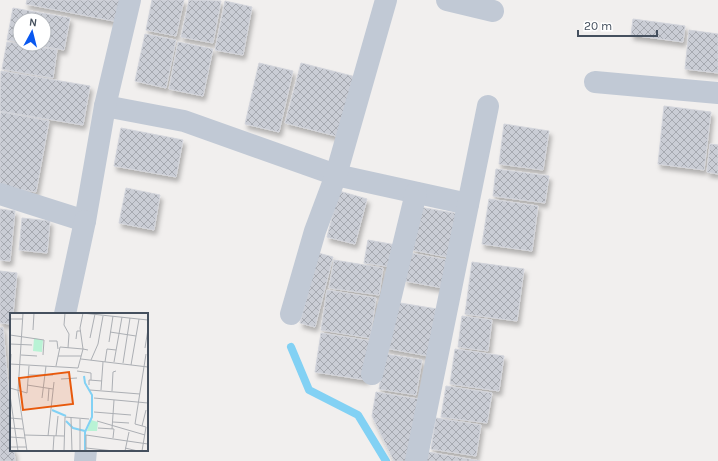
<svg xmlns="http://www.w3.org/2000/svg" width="718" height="461" font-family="Karla,sans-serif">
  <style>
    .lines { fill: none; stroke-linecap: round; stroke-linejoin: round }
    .stream { stroke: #82d1f4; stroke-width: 8 }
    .building { fill: url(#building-cross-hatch); stroke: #d2d4db; filter: url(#shadow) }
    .minor { stroke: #c1c9d5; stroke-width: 22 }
    .inset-river { fill: none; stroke: #82d1f4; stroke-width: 2 }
    .inset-road { fill: none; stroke: #acafb4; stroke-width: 1 }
    .view { fill: #e8590c; fill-opacity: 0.15; stroke: #e8590c; stroke-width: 2 }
    .inset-edge { fill: none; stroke: #45505e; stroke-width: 2 }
  </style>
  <defs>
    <pattern id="building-cross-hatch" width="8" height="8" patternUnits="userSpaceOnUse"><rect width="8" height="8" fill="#cacdd5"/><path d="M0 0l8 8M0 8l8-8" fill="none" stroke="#a6a9b0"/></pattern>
    <filter id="shadow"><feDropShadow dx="2.5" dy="4.5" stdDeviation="2" flood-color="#0004"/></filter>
  </defs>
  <rect width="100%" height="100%" fill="#f1efee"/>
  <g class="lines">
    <path class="stream" d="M291 347 309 390 358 415 386 461"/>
  </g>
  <g class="building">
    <path d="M27 0H124L119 22 26 4Z"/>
    <path d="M152 0H184L176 36 146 30Z"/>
    <path d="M189 0 221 1 213 43 181 37Z"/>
    <path d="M225 1 252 7 243 55 215 50Z"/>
    <path d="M13 8 70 18 64 50 30 44H44V20H20V42L7 40Z"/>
    <path d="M633 19 685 26 683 42 631 35Z"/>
    <path d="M689 30 718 34V73L685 69Z"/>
    <path d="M145 34 176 40 166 88 135 81Z"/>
    <path d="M7 42 57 50 53 78 2 69Z"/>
    <path d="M178 42 213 49 203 96 169 89Z"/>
    <path d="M259 63 293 71 279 132 245 124Z"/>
    <path d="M301 63 356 77 340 137 285 123Z"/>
    <path d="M1 71 90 86 83 125 0 111Z"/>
    <path d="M664 106 711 112 704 170 658 164Z"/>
    <path d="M1 112 49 121 36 192 0 186V120Z"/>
    <path d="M504 124 549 131 543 170 499 164Z"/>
    <path d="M121 128 183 140 176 177 114 166Z"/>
    <path d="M710 144 718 145V174L707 172Z"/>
    <path d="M496 169 549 176 545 203 493 196Z"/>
    <path d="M126 188 160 195 154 230 119 223Z"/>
    <path d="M339 191 367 199 355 244 327 237Z"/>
    <path d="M489 199 538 206 532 251 482 244Z"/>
    <path d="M419 207 460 214 452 258 412 250Z"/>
    <path d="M0 209 15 211 10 261 0 260Z"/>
    <path d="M22 218 50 221 47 253 19 250Z"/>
    <path d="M368 240 396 245 393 267 364 263Z"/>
    <path d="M318 253 333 257 315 327 300 323Z"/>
    <path d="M410 253 448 260 443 288 405 281Z"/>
    <path d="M334 260 383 268 379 295 329 288Z"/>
    <path d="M472 262 524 269 517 321 465 314Z"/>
    <path d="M0 271 17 273 13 314H11V324L0 323Z"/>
    <path d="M327 290 376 298 370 338 321 330Z"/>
    <path d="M394 302 437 309 428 356 385 348Z"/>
    <path d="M462 316 492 320 488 351 458 347Z"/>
    <path d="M3 327 11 420V450H14L15 461H0V328Z"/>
    <path d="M321 333 372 341 366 380 315 372Z"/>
    <path d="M455 349 504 356 499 391 450 384Z"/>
    <path d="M385 354 422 360 416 395 379 389Z"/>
    <path d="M446 386 492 393 487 423 441 417Z"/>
    <path d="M376 392 418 399 408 461H394L372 416Z"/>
    <path d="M436 418 481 425 476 456 431 449Z"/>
    <path d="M428 452 480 461H426Z"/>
  </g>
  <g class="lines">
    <g class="minor">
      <path d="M447 0 493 11"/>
      <path d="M595 82 718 93"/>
      <path d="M105 106 184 121 336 175 468 204"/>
      <path d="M0 194 85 221 105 106 130 0"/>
      <path d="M65 314 85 221"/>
      <path d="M291 314 315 231 336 175 386 0"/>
      <path d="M372 374 416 193"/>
      <path d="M85 461 86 450"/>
      <path d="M416 461 488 106"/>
    </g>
  </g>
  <g transform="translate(10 313)">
    <rect width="138" height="138" fill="#f1efee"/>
    <path d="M24 25 33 27 32 39 23 38Z" fill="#b9f3d5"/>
    <path d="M81 107 88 109 87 118H77Z" fill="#b9f3d5"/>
    <path class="inset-river" d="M74 63 75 70 82 82V104L75 119V138M42 97 56 103M56 108 63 115 75 118"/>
    <path class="inset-road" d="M13 0 8 78 17 138M55 0 54 12 59 21 58 35M72 0 138 7M73 0 70 15 73 36 78 37M0 6H13M23 17 24 0M100 19 126 23M0 22 34 27 33 42M80 25 85 1M66 26 67 18H71M39 28H47L48 36M99 29 103 3M0 31 22 32M135 35 138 16M11 42 27 43M48 43H71M71 46 138 54M81 47 88 31 93 3M95 49 97 36 106 37M104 49 112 4M113 50 120 5M0 51 68 55 73 36 50 34 46 53M121 52 129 6M0 58 1 41M67 58 81 60V67M18 62H43M51 66 67 65M17 72 43 76M79 72V67L92 68M0 75 17 80 19 53M80 77 130 81M91 77 93 49M102 78 103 59 106 58M0 82 8 138M32 85 36 53M84 85 138 90M38 88 39 75M84 99 121 102M0 105 12 106M61 105 62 138M87 108 135 122M103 109 119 110M132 113 136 97M0 115 13 116M88 115 104 116 103 125M102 116 104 87M14 122 54 123M38 123 44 69M46 123 48 103M0 124 15 125M0 134H16M76 135 104 138M115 135 128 138M43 138 44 123M54 138 55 104 79 106M70 138V106M76 138V122L138 131M115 138 119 119M132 138 136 114 125 111 136 41"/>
    <path class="view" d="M59 59 63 91 13 97 9 65Z"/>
    <rect width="138" height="138" class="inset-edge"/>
  </g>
  <g transform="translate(32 32) rotate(7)"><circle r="19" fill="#ffffff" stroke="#b5b9bf"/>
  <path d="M0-3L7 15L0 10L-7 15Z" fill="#0958f0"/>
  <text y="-6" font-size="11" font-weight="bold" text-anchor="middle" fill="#45505e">N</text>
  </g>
  <path d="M578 30v6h79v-6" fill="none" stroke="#45505e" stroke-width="2"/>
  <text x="584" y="30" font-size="12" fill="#45505e" stroke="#ffffff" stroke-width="3" paint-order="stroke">20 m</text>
</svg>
